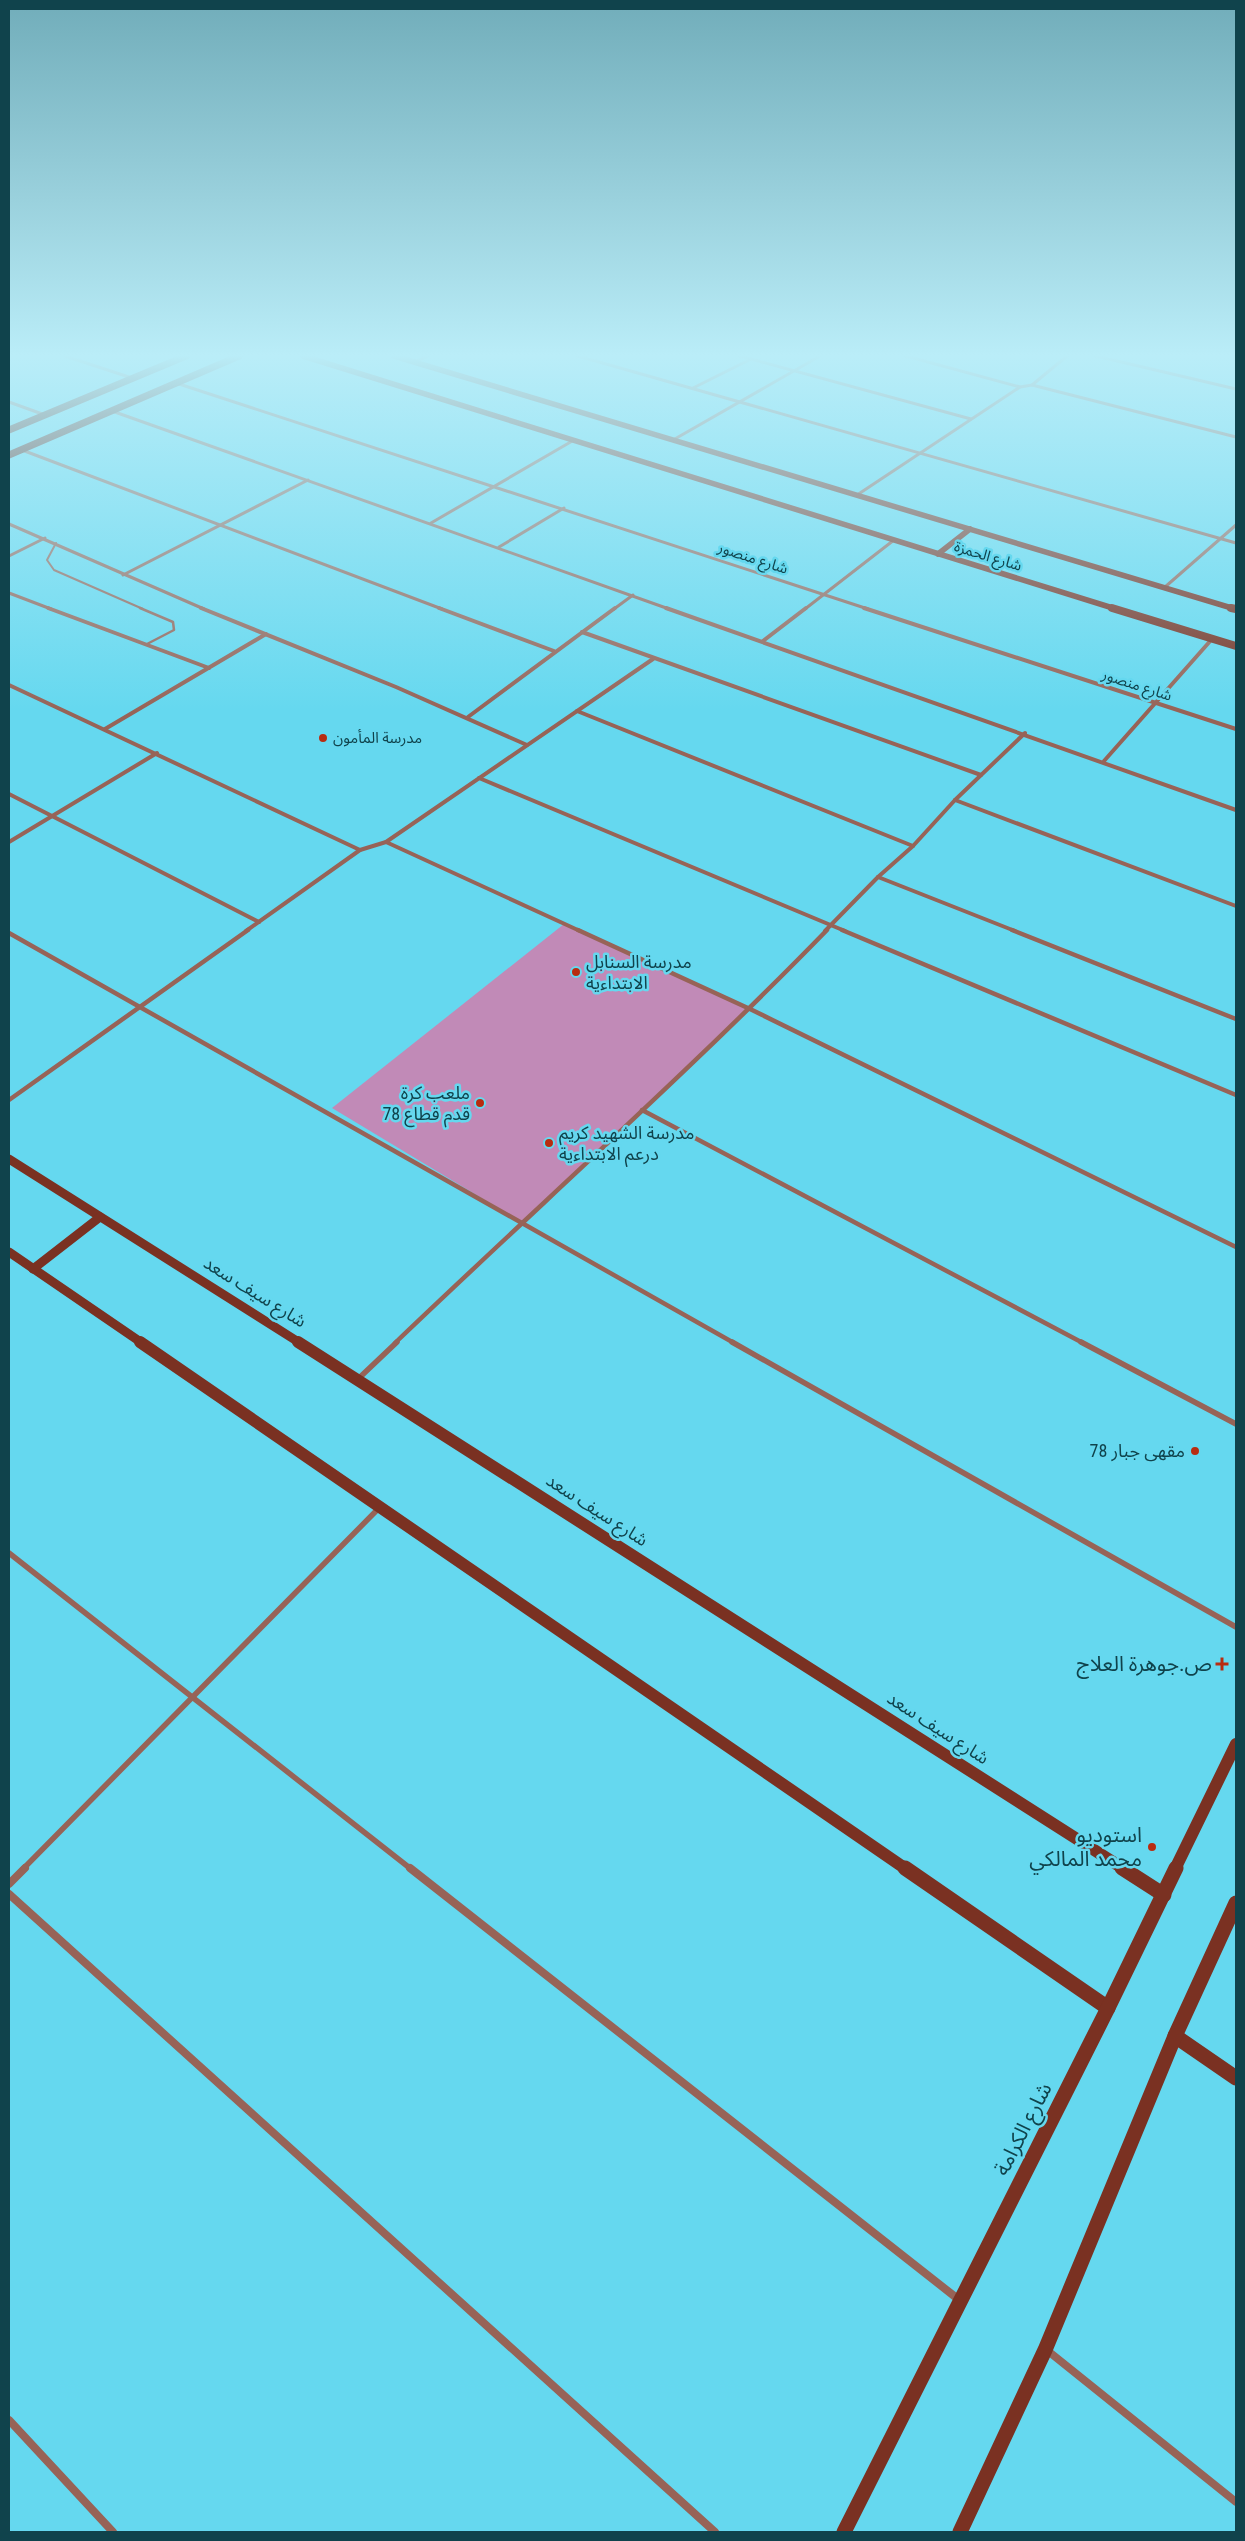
<svg xmlns="http://www.w3.org/2000/svg" width="1245" height="2541" font-family="'Roboto Condensed','Noto Sans Arabic',sans-serif">
  <style>
    .green { fill: #c18ab7 }
    .lines { fill: none; stroke-linecap: round; stroke-linejoin: round }
    .lane-far1 { stroke: #976357; stroke-width: 2 }
    .lane { stroke: #976357; stroke-width: 2.5 }
    .street-far4 { stroke: #976357; stroke-width: 3 }
    .street-far3 { stroke: #976357; stroke-width: 4 }
    .street-far2 { stroke: #976357; stroke-width: 4.5 }
    .street-far1 { stroke: #976357; stroke-width: 5.5 }
    .street { stroke: #976357; stroke-width: 8 }
    .secondary-far4 { stroke: #7a3122; stroke-width: 5.5 }
    .secondary-far3 { stroke: #7a3122; stroke-width: 8 }
    .secondary-far2 { stroke: #7a3122; stroke-width: 9 }
    .secondary-far1 { stroke: #7a3122; stroke-width: 12 }
    .secondary { stroke: #7a3122; stroke-width: 15 }
    .primary { stroke: #5a1205; stroke-width: 7 }
    .poi-dot { fill: #b82c10; stroke: #65d8ef; stroke-width: 2 }
    .labels { text-anchor: middle; stroke-width: 5; stroke-linejoin: round; paint-order: stroke }
    .far-street-label { font-size: 15px; fill: #10434c; stroke: #65d8ef }
    .far-poi-label { font-size: 15px; fill: #10434c; stroke: #65d8ef; text-anchor: start }
    .poi-label { font-size: 18px; fill: #10434c; stroke: #65d8ef; text-anchor: start }
    .street-label { font-size: 18px; fill: #10434c; stroke: #65d8ef }
    .near-poi-label { font-size: 21px; fill: #10434c; stroke: #65d8ef; text-anchor: end }
    .near-street-label { font-size: 21px; fill: #10434c; stroke: #65d8ef }
  </style>
  <rect width="100%" height="100%" fill="#65d8ef"/>
  <path class="green" d="M564 924 750 1009 521 1222 332 1108Z"/>
  <g class="lines">
    <path class="lane-far1" d="M56 543 47 560 54 570 143 609"/>
    <path class="lane" d="M140 608 173 622 174 630 147 644"/>
    <g class="street-far4">
      <path d="M65 356 132 378"/>
      <path d="M578 356 1236 543"/>
      <path d="M740 356 971 419"/>
      <path d="M906 356 1020 387"/>
      <path d="M1096 356 1236 389"/>
      <path d="M414 362 428 356"/>
      <path d="M176 383 868 609"/>
      <path d="M1032 385 1236 437"/>
      <path d="M693 388 751 359"/>
      <path d="M9 402 45 415"/>
      <path d="M112 411 669 609"/>
      <path d="M673 440 820 356"/>
      <path d="M22 450 442 609"/>
      <path d="M857 495 1020 387 1032 385 1067 356"/>
      <path d="M431 523 574 440"/>
      <path d="M9 524 204 609"/>
      <path d="M499 547 564 508"/>
      <path d="M9 556 45 538"/>
      <path d="M123 575 308 480"/>
      <path d="M1165 587 1236 525"/>
      <path d="M9 593 51 609"/>
      <path d="M614 609 633 595"/>
      <path d="M805 609 894 540"/>
    </g>
    <g class="street-far3">
      <path d="M48 608 209 668"/>
      <path d="M201 608 396 687 527 745"/>
      <path d="M439 608 554 651"/>
      <path d="M666 608 1236 810"/>
      <path d="M864 608 1236 729"/>
      <path d="M582 632 981 775"/>
      <path d="M763 641 806 608"/>
      <path d="M9 685 360 850"/>
      <path d="M577 711 913 846"/>
      <path d="M468 717 615 608"/>
      <path d="M105 729 266 634"/>
      <path d="M1104 761 1212 639"/>
      <path d="M479 778 845 931"/>
      <path d="M9 794 259 922"/>
      <path d="M955 800 1236 906"/>
      <path d="M9 842 157 753"/>
      <path d="M386 842 580 931"/>
      <path d="M878 877 1015 931"/>
      <path d="M246 931 360 850 386 842 653 659"/>
      <path d="M825 931 878 877 913 846 955 800 1025 733"/>
    </g>
    <g class="street-far2">
      <path d="M578 930 750 1009 1236 1247"/>
      <path d="M842 930 1236 1095"/>
      <path d="M1012 930 1236 1019"/>
      <path d="M9 933 734 1343"/>
      <path d="M9 1100 248 930"/>
      <path d="M642 1110 1083 1343"/>
      <path d="M395 1343C539 1205 688 1073 827 930"/>
    </g>
    <g class="street-far1">
      <path d="M732 1342 1236 1627"/>
      <path d="M1081 1342 1236 1424"/>
      <path d="M358 1379 397 1342"/>
      <path d="M9 1553 411 1869"/>
      <path d="M23 1869 380 1507"/>
    </g>
    <g class="street">
      <path d="M410 1868 958 2299"/>
      <path d="M9 1884 25 1868"/>
      <path d="M9 1894 715 2532"/>
      <path d="M1048 2351 1236 2502"/>
      <path d="M9 2420 113 2532"/>
    </g>
    <g class="secondary-far4">
      <path d="M303 356 1116 609"/>
      <path d="M394 356 1235 609"/>
      <path d="M938 554 970 529"/>
    </g>
    <g class="secondary-far3">
      <path d="M1112 608 1236 646"/>
      <path d="M1231 608 1236 609"/>
    </g>
    <g class="secondary-far2">
      <path d="M9 1159 300 1343"/>
      <path d="M9 1252 142 1343"/>
      <path d="M33 1269 100 1217"/>
    </g>
    <g class="secondary-far1">
      <path d="M140 1342 906 1869"/>
      <path d="M298 1342 1124 1869"/>
      <path d="M1175 1869 1236 1744"/>
    </g>
    <g class="secondary">
      <path d="M905 1868 1108 2008"/>
      <path d="M1122 1868 1164 1895"/>
      <path d="M1175 2036 1236 2078"/>
      <path d="M844 2532 1108 2008 1176 1868"/>
      <path d="M960 2532 1045 2350 1175 2036 1236 1903"/>
    </g>
    <g class="primary">
      <path d="M9 430 186 356"/>
      <path d="M9 455 239 356"/>
    </g>
  </g>
  <linearGradient id="sky" x2="0" y2="1"><stop stop-color="#71adba"/><stop offset="0.5" stop-color="#baedf8"/><stop offset="1" stop-color="#baedf8" stop-opacity="0"/></linearGradient>
  <rect width="1245" height="711" fill="url(#sky)"/>
  <g class="poi-dot">
    <circle cx="323" cy="738" r="5"/>
    <circle cx="576" cy="972" r="5"/>
    <circle cx="480" cy="1103" r="5"/>
    <circle cx="549" cy="1143" r="5"/>
    <circle cx="1195" cy="1451" r="5"/>
    <path d="M1219.5 1656.5h5v5h5v5h-5v5h-5v-5h-5v-5h5z"/>
    <circle cx="1152" cy="1847" r="5"/>
  </g>
  <g class="labels">
    <g class="far-street-label">
      <text transform="translate(988 556) rotate(17)" y="5">شارع الحمزة</text>
      <text transform="translate(753 558) rotate(18)" y="5">شارع منصور</text>
      <text transform="translate(1137 685) rotate(18)" y="5">شارع منصور</text>
    </g>
    <g class="far-poi-label">
      <text x="333" y="743">مدرسة المأمون</text>
    </g>
    <g class="poi-label">
      <text x="586" y="968">مدرسة السنابل<tspan x="586" dy="21">الابتداءية</tspan></text>
      <text x="470" y="1099" text-anchor="end">ملعب كرة<tspan x="470" dy="21">قدم قطاع 78</tspan></text>
      <text x="559" y="1139">مدرسة الشهيد كريم<tspan x="559" dy="21">درعم الابتداءية</tspan></text>
      <text x="1185" y="1457" text-anchor="end">مقهى جبار 78</text>
    </g>
    <g class="street-label">
      <text transform="translate(255 1292) rotate(32)" y="6">شارع سيف سعد</text>
      <text transform="translate(597 1510) rotate(33)" y="6">شارع سيف سعد</text>
      <text transform="translate(938 1728) rotate(33)" y="6">شارع سيف سعد</text>
    </g>
    <g class="near-poi-label">
      <text x="1212" y="1671">ص.جوهرة العلاج</text>
      <text x="1142" y="1842">استوديو<tspan x="1142" dy="24">محمد المالكي</tspan></text>
    </g>
    <g class="near-street-label">
      <text transform="translate(1023 2129) rotate(-63)" y="7">شارع الكرامة</text>
    </g>
  </g>
  <rect width="1245" height="2541" fill="none" stroke="#10434c" stroke-width="20"/>
</svg>
